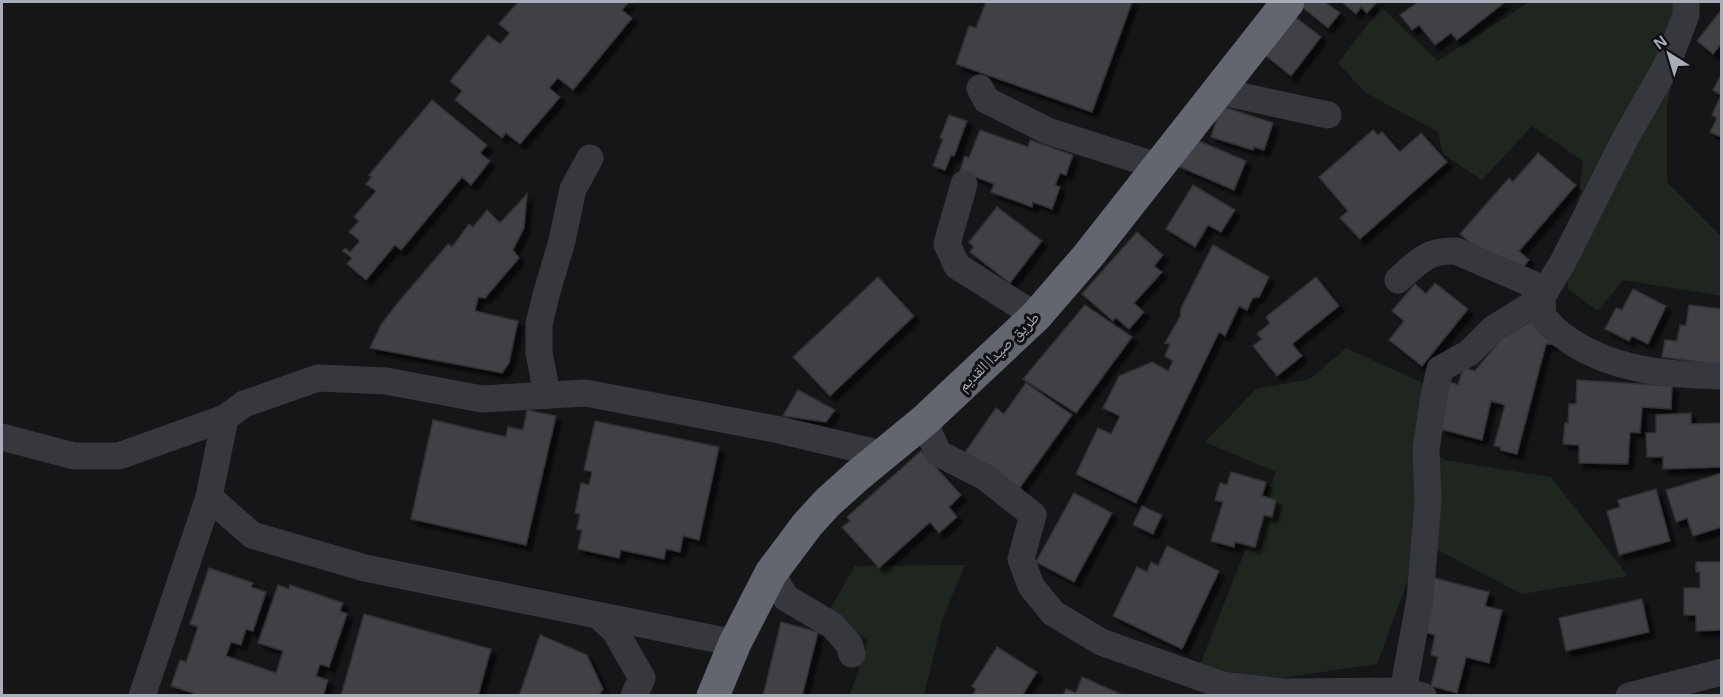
<svg xmlns="http://www.w3.org/2000/svg" width="1723" height="697" font-family="Arial,'Noto Naskh Arabic',sans-serif">
  <style>
    .green { fill: #1e261f }
    .building { fill: #404145; stroke: #303034; stroke-width: 1.5; filter: url(#shadow) }
    .lines { fill: none; stroke-linecap: round; stroke-linejoin: round }
    .minor { stroke: #37383d; stroke-width: 27 }
    .highway { stroke: #63666e; stroke-width: 33 }
    .labels { text-anchor: middle; stroke-width: 6; stroke-linejoin: round; paint-order: stroke }
    .street-label { font-size: 16px; fill: #a8adb8; stroke: #111113 }
  </style>
  <defs>
    <filter id="shadow"><feDropShadow dx="5.5" dy="5.5" stdDeviation="1.5" flood-color="#0009"/></filter>
  </defs>
  <rect width="100%" height="100%" fill="#161618"/>
  <g class="green">
    <path d="M1529 2H1674L1680 38 1667 106V182L1721 236V296L1623 280 1598 311 1567 288 1583 161 1532 126 1482 180 1443 154 1438 132 1366 93 1338 63 1381 7 1438 61Z"/>
    <path d="M1346 348 1434 388 1415 441 1445 460 1551 477 1628 576 1522 594 1422 542 1377 664 1275 679 1199 667 1276 472 1205 442 1256 389 1310 379Z"/>
    <path d="M965 565 942 620 924 695H850L868 641 829 611 855 566Z"/>
  </g>
  <g class="building">
    <path d="M518 2H629L622 10 632 18 573 90 558 78 549 88 560 97 520 144 506 133 502 138 455 100 462 91 450 81 488 35 500 44 510 33 499 24Z"/>
    <path d="M986 2H1132L1092 112 956 64 969 26 976 28Z"/>
    <path d="M1306 2H1325L1340 13 1328 28 1302 7Z"/>
    <path d="M1342 2H1377L1367 13 1361 7 1356 14Z"/>
    <path d="M1418 2H1505L1457 40 1451 33 1435 45 1419 25 1412 30 1400 15Z"/>
    <path d="M1722 9V43L1713 54 1697 41Z"/>
    <path d="M1295 17 1321 37 1291 76 1265 55Z"/>
    <path d="M1722 73V137L1710 132 1717 118 1712 115 1721 95 1713 90Z"/>
    <path d="M432 100 487 145 480 153 490 161 471 185 462 177 401 250 395 245 366 280 347 264 352 258 343 251 345 248 350 252 360 241 349 232 359 221 354 217 376 191 366 184 372 177 369 175Z"/>
    <path d="M1221 106 1273 123 1264 150 1254 147 1253 150 1211 137Z"/>
    <path d="M949 115 967 121 954 156 951 155 945 170 933 166 943 139 940 138Z"/>
    <path d="M980 130 1028 147 1030 140 1073 155 1066 175 1060 173 1055 185 1060 187 1052 209 1033 202 1032 207 991 192 994 184 960 171 965 156 969 158Z"/>
    <path d="M1373 130 1378 135 1382 132 1400 152 1421 133 1447 162 1360 239 1340 218 1348 211 1319 177Z"/>
    <path d="M1192 138 1246 161 1234 190 1180 167Z"/>
    <path d="M1538 153 1576 185 1519 251 1529 260 1518 273 1489 259 1460 234 1509 178 1513 182Z"/>
    <path d="M1193 185 1235 210 1221 232 1208 225 1195 247 1166 229Z"/>
    <path d="M527 194 524 228 513 250 519 258 485 298 478 297 475 311 518 321 509 363 502 373 370 348 381 325 396 305 448 244 452 247 469 224 473 227 487 210 500 223Z"/>
    <path d="M997 207 1042 241 1010 283 970 252 974 247 969 242Z"/>
    <path d="M1137 232 1163 255 1154 266 1162 272 1134 303 1144 312 1129 329 1116 318 1113 321 1082 294Z"/>
    <path d="M1213 245 1269 277 1259 297 1253 298 1247 310 1239 306 1225 336 1219 332 1136 503 1076 474 1098 428 1111 434 1120 416 1103 408 1119 376 1152 362 1168 371 1173 361 1165 356 1170 344 1165 343 1180 317 1181 308Z"/>
    <path d="M878 277 914 316 830 396 793 357Z"/>
    <path d="M1316 277 1339 306 1292 344 1302 356 1277 376 1253 346 1262 339 1257 334 1270 323 1266 317Z"/>
    <path d="M1435 283 1468 309 1422 366 1389 340 1404 321 1392 311 1415 284 1426 294Z"/>
    <path d="M1633 289 1666 306 1648 344 1632 336 1629 341 1605 329 1616 308 1622 310Z"/>
    <path d="M1085 305 1132 337 1076 413 1023 379Z"/>
    <path d="M1689 305 1722 309V365L1662 357 1665 340 1677 341 1680 325 1686 326Z"/>
    <path d="M1531 321 1555 344H1546L1517 454 1500 450 1501 447 1494 446 1505 405 1491 401 1482 440 1440 429 1445 380 1458 385 1463 368 1475 371 1501 339Z"/>
    <path d="M1577 380 1672 386 1671 409 1642 407 1640 433 1630 432 1628 464 1579 463V445L1563 444 1565 423H1568L1569 404H1576Z"/>
    <path d="M1026 383 1072 415 1016 493 963 455 996 408 1004 414Z"/>
    <path d="M798 390 835 410 826 422 783 416Z"/>
    <path d="M527 410 556 416 526 545 411 519 433 420 506 437 508 427 523 430Z"/>
    <path d="M1691 413V424L1721 423 1722 467 1663 469V457H1647L1646 433H1656V415Z"/>
    <path d="M595 421 719 447 699 540 683 536 680 552 666 549 664 559 621 550 619 558 578 549 582 530 577 529 580 514 575 513 581 483 589 485 592 472 584 470Z"/>
    <path d="M921 451 961 495 949 507 957 517 939 533 930 522 879 568 842 527 850 521 847 517Z"/>
    <path d="M1231 472 1266 482 1262 496 1276 500 1272 517 1264 515 1255 547 1235 542 1234 547 1211 541 1223 502 1215 500 1220 483 1227 485Z"/>
    <path d="M1722 473V527L1693 536 1687 518 1676 522 1666 490Z"/>
    <path d="M1656 489 1670 541 1619 555 1607 511 1620 507 1618 500Z"/>
    <path d="M1074 493 1112 513 1074 582 1036 562Z"/>
    <path d="M1142 506 1162 515 1153 534 1133 525Z"/>
    <path d="M1167 546 1219 571 1182 649 1113 616 1137 567 1147 572 1151 562 1158 566Z"/>
    <path d="M1696 562H1722V630L1696 631V615H1684V588H1700V572H1696Z"/>
    <path d="M209 568 253 583 251 587 266 592 253 631 246 629 241 645 231 642 226 656 276 673 283 651 258 643 278 585 289 589 290 585 343 603 340 611 347 614 329 667 320 664 316 676 328 680 323 696H192L193 693 171 686 180 660 186 662 198 627 190 624Z"/>
    <path d="M1434 578 1489 592 1485 606 1502 610 1489 663 1466 657 1457 693 1431 686 1438 657 1431 655 1435 635 1420 631Z"/>
    <path d="M1642 599 1649 632 1566 651 1559 618Z"/>
    <path d="M364 614 491 649 478 696H341Z"/>
    <path d="M781 622 818 632 802 696H763Z"/>
    <path d="M540 635 587 655 603 689 598 696H519Z"/>
    <path d="M997 647 1037 672 1022 696H972L976 689 972 686Z"/>
    <path d="M1082 677 1125 696H1063L1066 689 1076 693Z"/>
  </g>
  <g class="lines">
    <g class="minor">
      <path d="M1686 2V15L1666 67 1626 137 1563 262 1546 290 1542 298 1543 317C1549 323 1555 331 1563 336 1608 370 1667 375 1722 376"/>
      <path d="M980 88 986 100 1048 131 1157 166"/>
      <path d="M1218 91 1328 115"/>
      <path d="M964 184 947 244 957 266 1036 316"/>
      <path d="M1398 280C1418 262 1427 250 1456 251L1546 290"/>
      <path d="M547 395 539 352V324L546 295 562 241 573 189 590 158"/>
      <path d="M924 421 938 453 985 477 1033 515 1021 559 1031 586 1053 613 1101 642 1222 685 1282 692 1403 691 1423 696"/>
      <path d="M2 437 74 456H119L225 418 244 404 318 378 386 381 482 399 586 393 775 429 881 454"/>
      <path d="M209 497 252 535 365 568 735 643"/>
      <path d="M771 573 786 598 832 625 849 644 852 654"/>
      <path d="M600 617 615 631 642 678 634 696"/>
      <path d="M1403 691 1420 599 1428 501 1426 449 1434 396 1440 369 1469 353 1493 329 1542 298"/>
      <path d="M142 696 209 497 225 418"/>
      <path d="M1629 696 1722 672"/>
    </g>
    <path class="highway" d="M713 696 735 643 771 573 807 525 827 503 857 476 924 421 1036 316 1088 256 1288 2"/>
  </g>
  <g class="labels">
    <g class="street-label">
      <text transform="translate(998 351) rotate(-44)" y="6">طريق صيدا القديم</text>
    </g>
  </g>
  <rect width="1723" height="697" fill="none" stroke="#a8adb8" stroke-width="6"/>
  <g transform="translate(1669 54) rotate(323)" stroke="#111113" stroke-width="4.5" paint-order="stroke">
  <path d="M0-4.5L10 22L0 15L-10 22Z" fill="#a8adb8"/>
  <text y="-9" font-size="16" font-weight="bold" text-anchor="middle" fill="#a8adb8">N</text>
  </g>
</svg>
